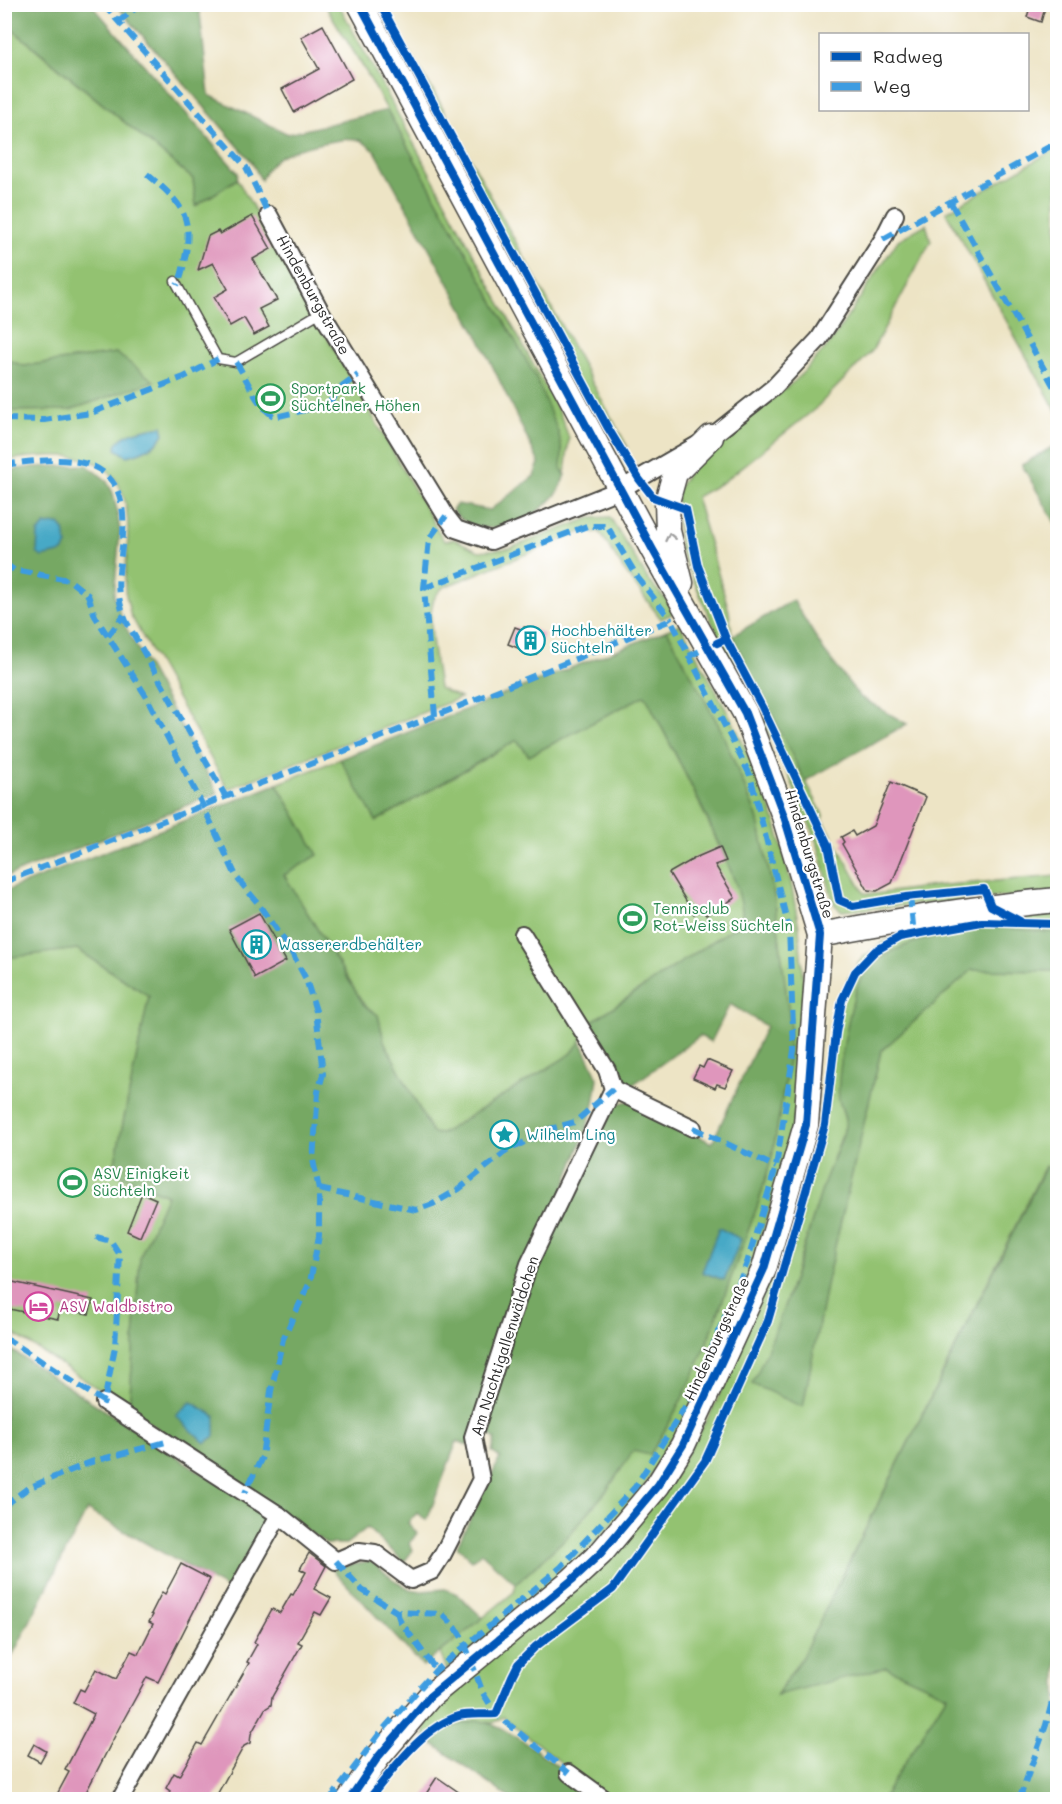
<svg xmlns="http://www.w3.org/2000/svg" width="1062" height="1804" font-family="Mali,sans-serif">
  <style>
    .green { fill: #93c271; stroke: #5f764e; stroke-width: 1.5 }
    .forest { fill: #76a863; stroke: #506a47; stroke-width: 1.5 }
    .water { fill: #47a9c6; stroke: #396a78; stroke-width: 1.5 }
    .building { fill: #df96bc }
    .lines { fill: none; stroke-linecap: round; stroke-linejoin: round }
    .lane-casing { stroke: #484742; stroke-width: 11 }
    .street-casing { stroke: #484742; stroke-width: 20 }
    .secondary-casing { stroke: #484742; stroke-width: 27 }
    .lane { stroke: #fff; stroke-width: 8 }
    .street { stroke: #fff; stroke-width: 16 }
    .secondary { stroke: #fff; stroke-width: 24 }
    .quiet { stroke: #3d9ce1; stroke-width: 6; stroke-dasharray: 12 6; stroke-linecap: butt }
    .cycleway-casing { stroke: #fff; stroke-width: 11 }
    .cycleway { stroke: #0057b8; stroke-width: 8 }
    .oneway { stroke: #a0a0a0 }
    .labels { text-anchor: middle; stroke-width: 4.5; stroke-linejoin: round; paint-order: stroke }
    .street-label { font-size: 15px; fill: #2b2b2b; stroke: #fff }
    .leisure-label { font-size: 15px; fill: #27864d; stroke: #fff; text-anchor: start }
    .culture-label { font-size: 15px; fill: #0d838f; stroke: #fff; text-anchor: start }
    .hotel-label { font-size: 15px; fill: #b23c85; stroke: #fff; text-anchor: start }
  </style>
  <rect width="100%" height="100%" fill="#fff"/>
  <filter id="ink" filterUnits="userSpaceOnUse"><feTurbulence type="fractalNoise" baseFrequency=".0167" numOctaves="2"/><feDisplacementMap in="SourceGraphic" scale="12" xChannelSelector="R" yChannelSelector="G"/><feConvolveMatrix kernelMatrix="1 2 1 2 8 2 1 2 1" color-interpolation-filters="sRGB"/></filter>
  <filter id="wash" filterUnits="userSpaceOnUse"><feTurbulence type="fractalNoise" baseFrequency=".008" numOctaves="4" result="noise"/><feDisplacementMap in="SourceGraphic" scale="24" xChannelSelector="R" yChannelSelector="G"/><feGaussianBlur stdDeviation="1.35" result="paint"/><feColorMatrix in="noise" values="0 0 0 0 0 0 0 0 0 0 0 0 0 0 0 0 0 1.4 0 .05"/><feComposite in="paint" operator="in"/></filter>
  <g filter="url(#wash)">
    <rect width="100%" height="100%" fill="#ede4c5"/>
    <g class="green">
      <path d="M325 5H339L560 414 569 438 565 474 561 469 562 451 536 378 366 72Z"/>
      <path d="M372 5H386L406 48 434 92 628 448 597 419Z"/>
      <path d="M4 23 193 179 196 206 237 179 444 541 454 539 479 551 510 548 590 518 610 517 649 581 670 604 674 613 661 619 623 569 599 531 594 533 589 529 444 587C439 591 435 595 433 602 427 621 436 667 439 688L460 698 228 789 130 614C129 605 125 596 125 587 125 569 128 550 128 532 129 446 69 452 5 460V411L70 410 153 381 116 353 24 366 5 359Z"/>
      <path d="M1057 148V412L946 212Z"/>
      <path d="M926 224 931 241 872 351 815 409 723 482 696 497 729 611 732 636 824 817 822 818 864 893 875 894 934 886 1057 876V892L842 911 835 905 832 897 816 838 801 807 792 783 774 743 719 638 680 549 676 491 699 457 796 380 831 342 898 240Z"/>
      <path d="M680 624 733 722 758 775 775 820 791 883 799 927 804 995 797 1103 786 1159 750 1270 699 1397 639 1495 584 1556 447 1670 440 1653 514 1592 516 1584 568 1536 607 1490 633 1451 650 1455 672 1418 691 1381 712 1330 759 1201 772 1157 787 1070 790 1023 774 895 757 817 721 730 667 630Z"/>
      <path d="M645 695C670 744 696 793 718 844 729 866 745 897 742 922L588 1024 581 1041 571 1054 441 1134 432 1133 384 1041 378 1015 364 1005 284 875 318 855 277 784 340 759 377 821 517 740 529 756Z"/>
      <path d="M1057 909V933L982 925 901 947 853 1001 842 1055 839 1099 846 1124 824 1184 773 1341 753 1384 803 1407 827 1280 881 1051 972 970 1057 971 1058 1159 1053 1172 1045 1166 802 1657 777 1694 886 1667 947 1695 882 1799H613L572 1771 503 1717 493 1723C469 1719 447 1726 425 1738V1721L452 1693 668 1486 714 1407 771 1274 812 1150 837 1013 848 979 862 958 887 940 919 928Z"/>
      <path d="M77 949 149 996 113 1172 167 1195 140 1257 129 1409 5 1328 4 958Z"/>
    </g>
    <g class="forest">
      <path d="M4 5H92L238 173 237 179 196 206 193 179 5 23Z"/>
      <path d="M116 5H199L209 95 288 134 387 110 536 378 559 434 562 451 561 469 565 474C563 480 561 487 558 492 535 522 480 546 452 510L457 504 490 510 534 476 539 463 479 338 375 151C370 148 365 142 360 140 345 136 290 149 278 158 270 164 265 171 261 180L251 161Z"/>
      <path d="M116 353 154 381 70 410 5 411V359L24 366Z"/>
      <path d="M1057 444V526L1022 465Z"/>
      <path d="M87 465 106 480 113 493 117 511 120 531 114 596 124 624 218 793 5 877V471L33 467Z"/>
      <path d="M793 600 824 651 860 697 907 724 805 781 732 636Z"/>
      <path d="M667 630 721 730 757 817 774 895 790 1023 787 1070 772 1157 759 1201 712 1330 691 1381 672 1418 650 1455 633 1451 607 1490 568 1536 516 1584 481 1553 472 1560 457 1546 500 1458 492 1452 495 1439 483 1429 518 1314 561 1208 616 1104 629 1101 712 1143 766 1026 730 1004 711 1042 700 1036 631 1086 610 1059 588 1024 742 922C745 898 727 862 717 840 695 790 670 743 645 695L529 756 517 740 376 821 340 759Z"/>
      <path d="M277 784 318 855 284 875 364 1005 378 1015 384 1041 432 1133 441 1134 571 1054 581 1041 598 1078 594 1104 587 1127 468 1445 457 1441 427 1520 417 1513 408 1523 417 1533 409 1544 413 1550 404 1562 367 1528 346 1544H327L129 1409 140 1257 167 1195 113 1172 149 996 77 949 5 958V891Z"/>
      <path d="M982 925 1057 933V971L972 970 881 1051 827 1280 803 1407 752 1384C783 1320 802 1253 823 1186 829 1166 841 1147 845 1126 847 1118 841 1108 839 1100 836 1079 851 992 863 975 888 941 943 936 982 925Z"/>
      <path d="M1057 1159V1799H882L947 1695 886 1667 777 1695 802 1657 1046 1166 1053 1171Z"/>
      <path d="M5 1346 269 1516 227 1589 87 1510 5 1670Z"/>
      <path d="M369 1561 375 1564 394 1580 410 1589 422 1591 445 1589 457 1594 483 1618 423 1666 332 1569Z"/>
      <path d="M477 1720C517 1728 567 1775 600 1799H511L425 1738 441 1729Z"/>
    </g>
    <g class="water">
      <path d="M162 426 164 434C156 447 141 453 127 456L116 449C116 432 148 429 162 426Z"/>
      <path d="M59 524 64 530 67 545 63 552 42 557 37 553 38 533 45 525Z"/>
      <path d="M719 1228 741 1239 724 1280 702 1272Z"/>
      <path d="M191 1402 215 1416V1436L205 1443 176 1416Z"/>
    </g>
    <g id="blocks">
      <g class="building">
        <path d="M1031 4H1046L1041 22 1027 17Z"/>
        <path d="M323 25 352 79 294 112 282 89 319 69 301 37Z"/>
        <path d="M252 216 271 249 253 259 277 300 259 309 269 327 254 335 244 318 230 326 214 297 228 289 213 263 198 270 208 236 218 231 220 234Z"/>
        <path d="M515 627 523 630 524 627H529L544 634 536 655 508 644Z"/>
        <path d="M891 782 926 797 892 883 877 891 868 890 842 844 844 842 841 837 852 831 855 836 873 826Z"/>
        <path d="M720 847 726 861 715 865 735 898 706 915 702 909 694 914 669 873 697 857Z"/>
        <path d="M259 913 286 961 255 978 229 929Z"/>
        <path d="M707 1060 733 1071 725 1087 717 1084 715 1088 693 1078 699 1066 703 1068Z"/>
        <path d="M142 1193 156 1199 140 1237 127 1231Z"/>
        <path d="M4 1280 93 1300 89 1314 60 1308 58 1319 4 1308Z"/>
        <path d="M309 1553 326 1566 314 1589 331 1598 321 1615 315 1612 298 1642 302 1644 272 1697 271 1705 265 1709 251 1734 250 1743 244 1746 214 1800H165L170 1791 166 1788 174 1773 179 1776 198 1743 202 1745 249 1663 247 1662 257 1644 254 1642 272 1609 280 1613 291 1594 293 1595 306 1572 300 1569Z"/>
        <path d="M181 1564 210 1579 158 1682 147 1677 119 1728 82 1800H54L69 1772 65 1770 94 1714 73 1703 80 1689 84 1691 96 1669 116 1679 131 1651 138 1654 153 1624 149 1622 153 1615 151 1614 162 1592 165 1594Z"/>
        <path d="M34 1744 46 1751 40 1762 28 1755Z"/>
        <path d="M437 1777 470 1800H422Z"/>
      </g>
    </g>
  </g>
  <g filter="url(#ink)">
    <use href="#blocks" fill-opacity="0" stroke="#484742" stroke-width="1.5"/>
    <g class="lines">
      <defs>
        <path id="lane" d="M175 281 218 359 236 362 321 312"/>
        <g id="street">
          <path d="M269 215 321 312 446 516 456 529 491 541 621 489 711 437 774 387 819 339 883 239 895 215"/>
          <path d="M613 1089 693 1128"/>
          <path d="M104 1402 279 1515 336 1561 359 1551 375 1553 411 1580 432 1571 443 1554 481 1479 473 1437 529 1264 613 1089 607 1070 522 934"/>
          <path d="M569 1773 606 1800"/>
          <path d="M120 1800 279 1515"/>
        </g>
        <g id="secondary">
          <path d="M681 583 668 531 667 502 675 473 711 437"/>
          <path d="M820 935C899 920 977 907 1058 900"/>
          <path d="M349 1800 378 1757 430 1696 572 1580 601 1553 658 1485 683 1445 764 1269 806 1125 820 935 784 816 745 713 653 550 360 4"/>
        </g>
      </defs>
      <use href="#lane" class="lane-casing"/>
      <use href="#street" class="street-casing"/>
      <use href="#secondary" class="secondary-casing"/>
      <use href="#lane" class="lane"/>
      <use href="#street" class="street"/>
      <use href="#secondary" class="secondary"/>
      <g class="quiet">
        <path d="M103 4 246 167 269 215"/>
        <path d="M118 22 141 4"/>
        <path d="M147 174C179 201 194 214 185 258 183 268 182 277 177 285"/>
        <path d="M951 203 1058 394"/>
        <path d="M883 239 1058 142"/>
        <path d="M236 362C248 380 256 406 275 417L327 405 342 387 358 375"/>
        <path d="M4 419 44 420 91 413 184 377 218 359"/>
        <path d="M4 465C66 456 129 450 123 535 121 569 112 588 126 621L226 797"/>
        <path d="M4 563 14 570 69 580 88 595 95 616 146 696 203 806 237 878 257 902 292 953 306 979 316 1011 323 1074 318 1092 313 1160 319 1189V1236L310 1282 283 1339 271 1391 262 1457 245 1493"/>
        <path d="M424 588 587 526H607L638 578 671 620"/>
        <path d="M108 636 124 615"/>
        <path d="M435 716 424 588 429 539 446 516"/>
        <path d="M4 882 435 716 671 620 689 656 713 645"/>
        <path d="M910 896 914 935"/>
        <path d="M693 1128 776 1167"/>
        <path d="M319 1189 416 1210 433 1204 459 1189 505 1152 550 1129 575 1122 613 1089"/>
        <path d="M4 1337 104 1402 115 1347 120 1255 111 1241 96 1237"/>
        <path d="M4 1506 28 1488 91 1462 166 1442"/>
        <path d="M336 1561 362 1590 397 1612 442 1614 456 1628 463 1639 483 1693 496 1714 569 1773"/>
        <path d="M397 1612 400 1621 436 1670"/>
        <path d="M330 1800 380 1733 436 1670 561 1567 635 1487 693 1394 747 1263 776 1167 794 1050 789 929 750 775 689 656"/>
        <path d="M1019 1800 1046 1725 1058 1679"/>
      </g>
      <defs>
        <g id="cycleway">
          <path d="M380 4 608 428 639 479 653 497 686 509 698 566 726 639"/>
          <path d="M717 643 726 639 762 707 828 845 839 900 853 906 906 897 984 889 991 906 1020 921"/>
          <path d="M349 1800 378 1757 430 1696 572 1580 601 1553 658 1485 683 1445 764 1269 806 1125 820 935 784 816 745 713 653 550 360 4"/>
          <path d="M368 1800C392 1771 422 1727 459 1716 470 1713 484 1715 496 1714L512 1676 518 1664 535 1647 613 1589 705 1461 768 1321 825 1125 836 1033 842 1000 855 972 875 951 900 937 982 922 1058 924"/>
        </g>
      </defs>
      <use href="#cycleway" class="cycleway-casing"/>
      <use href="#cycleway" class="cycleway"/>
    </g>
    <defs><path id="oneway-chevron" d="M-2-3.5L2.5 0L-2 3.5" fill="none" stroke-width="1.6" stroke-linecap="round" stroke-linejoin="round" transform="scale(1.5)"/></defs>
    <use class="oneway" href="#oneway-chevron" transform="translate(670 537) rotate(-102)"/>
  </g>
  <defs>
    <symbol id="stadium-ring" viewBox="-11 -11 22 22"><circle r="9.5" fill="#fff" stroke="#2e9e5b" stroke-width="1.5"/><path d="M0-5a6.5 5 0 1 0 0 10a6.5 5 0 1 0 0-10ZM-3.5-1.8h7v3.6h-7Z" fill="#2e9e5b"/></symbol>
    <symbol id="building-ring" viewBox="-11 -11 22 22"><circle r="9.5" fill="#fff" stroke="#0f9aa8" stroke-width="1.5"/><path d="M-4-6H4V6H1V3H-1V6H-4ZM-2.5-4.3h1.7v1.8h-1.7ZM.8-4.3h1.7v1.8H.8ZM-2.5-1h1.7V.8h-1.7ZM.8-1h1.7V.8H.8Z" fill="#0f9aa8"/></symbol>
    <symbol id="sight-ring" viewBox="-11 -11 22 22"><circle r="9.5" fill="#fff" stroke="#0f9aa8" stroke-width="1.5"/><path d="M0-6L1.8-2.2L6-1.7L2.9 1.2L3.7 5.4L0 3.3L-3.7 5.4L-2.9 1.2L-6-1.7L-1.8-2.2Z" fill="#0f9aa8"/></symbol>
    <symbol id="hotel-ring" viewBox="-11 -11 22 22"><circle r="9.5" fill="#fff" stroke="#d1479c" stroke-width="1.5"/><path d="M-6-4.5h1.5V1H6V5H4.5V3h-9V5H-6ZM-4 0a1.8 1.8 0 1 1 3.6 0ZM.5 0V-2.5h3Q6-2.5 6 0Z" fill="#d1479c"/></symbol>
  </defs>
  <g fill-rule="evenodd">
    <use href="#stadium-ring" x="254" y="382" width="33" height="33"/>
    <use href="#building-ring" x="514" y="624" width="33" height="33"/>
    <use href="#stadium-ring" x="616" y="902" width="33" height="33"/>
    <use href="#building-ring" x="240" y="928" width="33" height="33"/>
    <use href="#sight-ring" x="488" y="1118" width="33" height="33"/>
    <use href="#stadium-ring" x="56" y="1166" width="33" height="33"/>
    <use href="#hotel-ring" x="22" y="1290" width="33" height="33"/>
  </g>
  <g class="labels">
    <g class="street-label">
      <text transform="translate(313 295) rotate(61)" y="5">Hindenburgstraße</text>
      <text transform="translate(809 854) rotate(73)" y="5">Hindenburgstraße</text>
      <text transform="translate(717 1339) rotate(-65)" y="5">Hindenburgstraße</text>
      <text transform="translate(505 1346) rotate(-72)" y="5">Am Nachtigallenwäldchen</text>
    </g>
    <g class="leisure-label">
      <text x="291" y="394">Sportpark<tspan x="291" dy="17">Süchtelner Höhen</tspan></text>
      <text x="653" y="914">Tennisclub<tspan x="653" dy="17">Rot-Weiss Süchteln</tspan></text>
      <text x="93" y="1179">ASV Einigkeit<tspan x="93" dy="17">Süchteln</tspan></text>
    </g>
    <g class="culture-label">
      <text x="551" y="636">Hochbehälter<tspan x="551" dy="17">Süchteln</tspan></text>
      <text x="278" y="950">Wassererdbehälter</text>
      <text x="526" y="1140">Wilhelm Ling</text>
    </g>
    <g class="hotel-label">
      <text x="59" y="1312">ASV Waldbistro</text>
    </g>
  </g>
  <rect width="1062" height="1804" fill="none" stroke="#fff" stroke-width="24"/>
  <rect x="819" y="33" width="210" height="78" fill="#ffffff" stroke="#aaaaaa" stroke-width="1.5"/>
  <rect x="831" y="52" width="30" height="9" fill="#0057b8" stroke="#aaaaaa" stroke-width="1.5"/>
  <text x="873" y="63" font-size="18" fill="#2b2b2b">Radweg</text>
  <rect x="831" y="82" width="30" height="9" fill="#3d9ce1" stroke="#aaaaaa" stroke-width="1.5"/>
  <text x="873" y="93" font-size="18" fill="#2b2b2b">Weg</text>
</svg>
